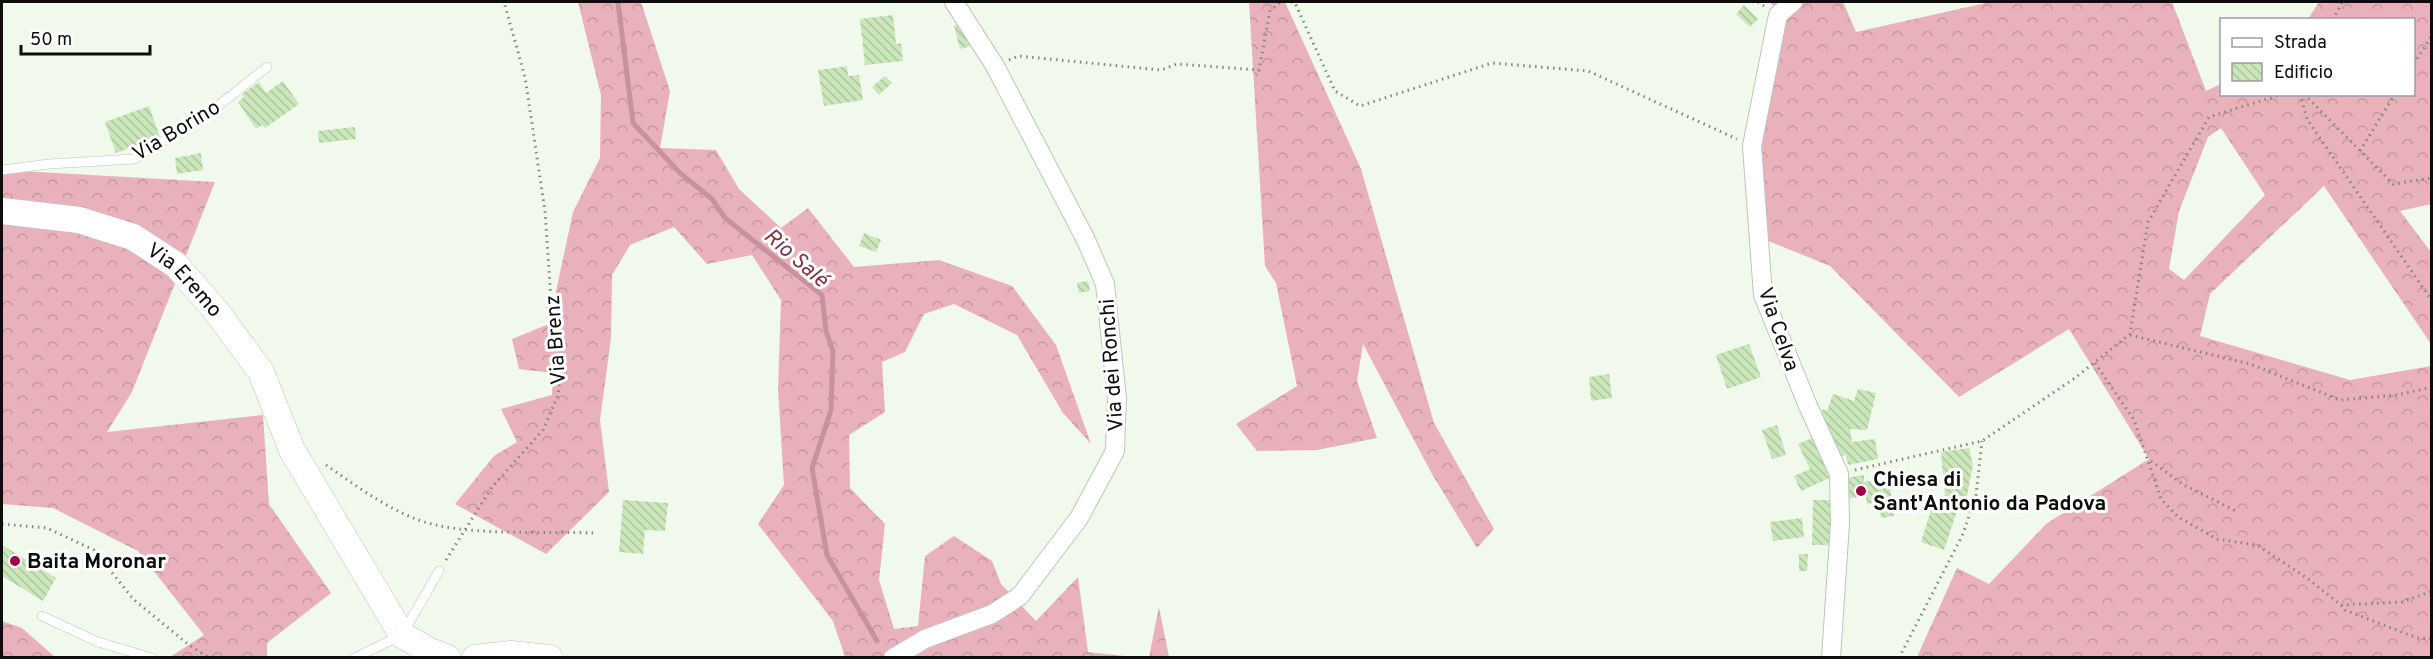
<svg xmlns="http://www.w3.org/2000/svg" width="2433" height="659" font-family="Overpass,sans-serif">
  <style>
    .forest { fill: url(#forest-crowns); fill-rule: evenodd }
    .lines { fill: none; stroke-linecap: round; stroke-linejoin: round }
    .stream { stroke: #c7929c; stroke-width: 5 }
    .building { fill: url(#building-back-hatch) }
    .lane-casing { stroke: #bdc6b9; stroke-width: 10 }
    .street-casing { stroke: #bdc6b9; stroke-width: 20 }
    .secondary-casing { stroke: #bdc6b9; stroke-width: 27 }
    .path { stroke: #81877e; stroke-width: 3; stroke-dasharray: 1.5 4.5; stroke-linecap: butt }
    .lane { stroke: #fff; stroke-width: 9 }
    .street { stroke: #fff; stroke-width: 18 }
    .secondary { stroke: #fff; stroke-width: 26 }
    .poi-dot { fill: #9f0447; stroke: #fff; stroke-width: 2 }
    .labels { text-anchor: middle; stroke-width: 6; stroke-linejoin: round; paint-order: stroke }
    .street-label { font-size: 21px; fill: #0b0e0a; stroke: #fff }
    .poi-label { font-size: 21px; font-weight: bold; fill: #0b0e0a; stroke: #fff; text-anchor: start }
    .water-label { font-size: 22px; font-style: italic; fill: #7a3647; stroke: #fff }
  </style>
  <defs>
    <pattern id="forest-crowns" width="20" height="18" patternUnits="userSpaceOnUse" patternTransform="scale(1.5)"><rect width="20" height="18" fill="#e9b1bc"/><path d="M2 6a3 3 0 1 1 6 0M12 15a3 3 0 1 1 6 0" fill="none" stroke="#c697a0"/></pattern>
    <pattern id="building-back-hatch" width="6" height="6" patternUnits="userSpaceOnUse" patternTransform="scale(1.5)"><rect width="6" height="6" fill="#cae7bb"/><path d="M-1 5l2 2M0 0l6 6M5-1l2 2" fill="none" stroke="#acc59f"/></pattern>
  </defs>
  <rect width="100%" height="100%" fill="#f0f9ec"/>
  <g class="forest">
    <path d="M578 2H641L670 91 660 148 716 150 739 189 781 228 808 208 854 267 939 260 1012 286 1056 345 1091 444 1063 413 1017 335 954 304 924 314 905 352 882 362 885 412 849 435 850 488 885 524 879 580 894 629 918 626 925 556 954 536 992 561 1001 584 1036 621 1078 577 1088 652 1133 657H845L833 621 758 524 784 485 778 389 781 300 752 255 707 264 674 227 630 245 612 275 611 338 600 420 609 492 546 554 455 504 494 456 517 442 501 409 552 395 553 373 519 369 512 339 549 324 573 212 600 158 601 95Z"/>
    <path d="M1249 2H1285L1361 169 1434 423 1494 529 1477 548 1432 474 1363 344 1357 381 1377 438 1317 450 1257 451 1236 424 1297 386 1276 283 1265 266Z"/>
    <path d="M1769 2H1843L1856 32 1990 2H2172L2206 91 2221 84 2222 94H2414V20L2308 19 2319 2H2431V204L2400 211 2431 252V344L2324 186 2210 294 2200 336 2350 380 2431 366V657H1917L1957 568 1989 584 2046 524 2149 459 2069 329 1959 397 1830 266 1761 238 1759 148 1784 14ZM2221 128 2265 195 2184 280 2169 269 2179 211 2208 137Z"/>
    <path d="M2 170 215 182 132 392 107 432 263 415 269 504 331 593 267 643V657H170L204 635 138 551 53 508 2 504Z"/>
    <path d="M1159 607 1169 657H1149Z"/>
    <path d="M2 621 22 628 55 657H2Z"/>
  </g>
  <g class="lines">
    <path class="stream" d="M618 2 633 123 680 173 712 199 725 218 822 295 826 331 833 351 831 410 812 468 827 555 877 641"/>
  </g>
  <g class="building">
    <path d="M1744 5 1758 19 1750 27 1736 14Z"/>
    <path d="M893 15 896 44 901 43 903 61 865 65 860 19Z"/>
    <path d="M965 23 971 46 960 49 954 26Z"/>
    <path d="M847 66 848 76 859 75 863 100 824 106 818 70Z"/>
    <path d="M885 76 892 83 879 95 872 87Z"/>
    <path d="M283 81 299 104 265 128 262 125 256 129 238 102 244 97 242 94 259 82 266 93Z"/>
    <path d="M149 106 160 137 116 153 105 122Z"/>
    <path d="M355 127 356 139 319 143 318 131Z"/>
    <path d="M201 153 203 170 177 174 175 158Z"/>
    <path d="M864 233 881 240 876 252 859 246Z"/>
    <path d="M1088 281 1090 291 1079 293 1077 283Z"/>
    <path d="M1749 344 1761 377 1727 389 1716 355Z"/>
    <path d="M1609 374 1612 398 1591 401 1589 377Z"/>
    <path d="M1858 389 1876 393 1867 430 1850 429 1852 442 1875 439 1878 459 1848 465 1846 455 1833 458 1818 423 1823 409 1827 411 1833 394 1854 401Z"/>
    <path d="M1777 425 1786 455 1772 459 1762 430Z"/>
    <path d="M1817 436 1834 476 1801 491 1794 476 1810 469 1798 444Z"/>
    <path d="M1969 448 1973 465 1967 496 1945 497 1941 452Z"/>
    <path d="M1864 475V482L1875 480 1876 488 1890 486 1894 516 1881 518 1879 502 1867 504 1866 496 1845 499 1846 478Z"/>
    <path d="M623 500 668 503 665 531 645 530 643 554 619 552Z"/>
    <path d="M1813 500H1833V545H1812Z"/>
    <path d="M1934 500 1958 508 1944 550 1921 542Z"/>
    <path d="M1802 518 1804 537 1773 541 1770 522Z"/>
    <path d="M2 545 56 578 43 601 2 576Z"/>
    <path d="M1799 554H1808L1807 571H1799Z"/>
  </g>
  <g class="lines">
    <defs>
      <g id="lane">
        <path d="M2 170 49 164 134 159 204 117 267 67"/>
        <path d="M42 616 98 642 152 658"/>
        <path d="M354 658 402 635 439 571"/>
      </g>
      <g id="street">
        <path d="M1793 2 1778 15 1752 146 1763 295 1808 406 1839 474 1840 523 1831 658"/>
        <path d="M893 658 925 639 992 614 1020 596 1079 518 1115 451 1117 399 1105 284 1086 240 995 66 954 2"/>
      </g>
      <g id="secondary">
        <path id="s1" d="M2 211 79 220 133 237 176 265 217 312 261 372 292 450 402 635 428 650 448 658"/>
        <path d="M475 658 511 654 550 658"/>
      </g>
    </defs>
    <use href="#lane" class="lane-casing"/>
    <use href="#street" class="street-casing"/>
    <use href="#secondary" class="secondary-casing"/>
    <g class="path">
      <path d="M1291 2 1295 3 1335 91 1360 106 1492 63 1588 71 1737 139"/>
      <path d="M1758 2 1764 6"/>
      <path d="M2333 20 2342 2"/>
      <path d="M1009 60 1018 56 1161 70 1177 64 1259 70 1270 11 1280 2"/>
      <path d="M2414 64 2432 35"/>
      <path d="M2300 94 2307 119 2432 301"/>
      <path d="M2304 94 2393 184 2432 178"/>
      <path d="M2360 151 2395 94"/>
      <path d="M2130 335 2250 364 2340 400 2397 395 2432 387"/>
      <path d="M2095 363 2134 420 2161 499 2178 517 2217 539 2257 545 2307 578 2341 605 2402 602 2432 591"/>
      <path d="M2151 461 2184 485 2236 511"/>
      <path d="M326 465C355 485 383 506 416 519 461 537 545 531 595 533"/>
      <path d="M1855 470 1982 441 2075 378 2130 334 2148 222 2209 117 2283 94"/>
      <path d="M2 524 47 528 94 550 133 599 189 645 209 658"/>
      <path d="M446 560 492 487 543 430 558 395 560 376 553 330 545 211 525 77 504 2"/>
      <path d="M2341 605 2345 610 2417 638 2432 639"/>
      <path d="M1899 658 1963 534 1976 495 1982 441"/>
    </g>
    <use href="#lane" class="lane"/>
    <use href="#street" class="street"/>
    <use href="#secondary" class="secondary"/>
  </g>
  <g class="poi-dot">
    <circle cx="1861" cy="491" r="6"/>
    <circle cx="15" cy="561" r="6"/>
  </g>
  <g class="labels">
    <g class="street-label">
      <text transform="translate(176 130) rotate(-31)" y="7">Via Borino</text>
      <text dy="7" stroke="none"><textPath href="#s1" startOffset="202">Via Eremo</textPath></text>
      <text transform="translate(1779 329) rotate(71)" y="7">Via Celva</text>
      <text transform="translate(555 340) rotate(-94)" y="7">Via Brenz</text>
      <text transform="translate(1111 365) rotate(-94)" y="7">Via dei Ronchi</text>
    </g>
    <g class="poi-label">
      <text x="1873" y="486">Chiesa di<tspan x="1873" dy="24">Sant'Antonio da Padova</tspan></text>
      <text x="27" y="568">Baita Moronar</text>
    </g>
    <g class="water-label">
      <text transform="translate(797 257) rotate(41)" y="8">Rio Salé</text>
    </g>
  </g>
  <rect width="2433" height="659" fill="none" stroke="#0b0e0a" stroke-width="6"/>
  <rect x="2220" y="18" width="195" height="78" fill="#ffffff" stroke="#9d9f9d" stroke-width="1.5"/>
  <rect x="2232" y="38" width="30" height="9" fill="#ffffff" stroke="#9d9f9d" stroke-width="1.5"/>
  <text x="2274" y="48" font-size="18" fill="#0b0e0a">Strada</text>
  <rect x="2232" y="63" width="30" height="18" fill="url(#building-back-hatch)" stroke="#9d9f9d" stroke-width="1.5"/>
  <text x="2274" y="78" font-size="18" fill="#0b0e0a">Edificio</text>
  <path d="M21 45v9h129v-9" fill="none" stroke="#0b0e0a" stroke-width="3"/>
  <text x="30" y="45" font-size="18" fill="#0b0e0a" stroke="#ffffff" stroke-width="4.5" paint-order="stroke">50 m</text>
</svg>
